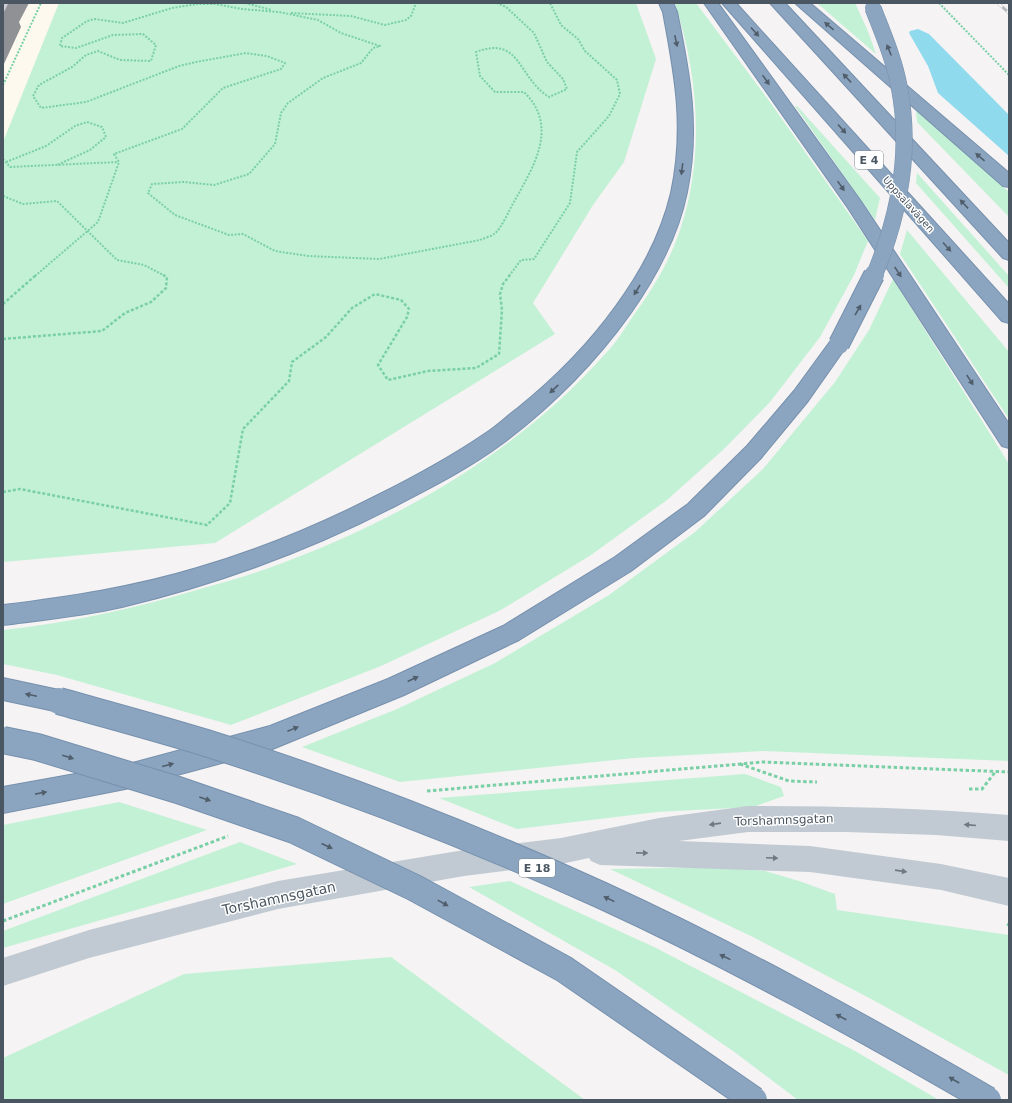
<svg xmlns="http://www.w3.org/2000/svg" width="1012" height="1103" font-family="'DejaVu Sans',sans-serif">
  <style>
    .commercial { fill: #fdf9ef }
    .green { fill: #c3f1d5 }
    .water { fill: #90daee }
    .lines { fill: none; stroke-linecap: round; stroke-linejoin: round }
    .motorway-casing { stroke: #7690ad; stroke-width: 2 }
    .path-far2 { stroke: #7ad0a6; stroke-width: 2; stroke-dasharray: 2 1.5; stroke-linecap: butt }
    .path-far1 { stroke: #7ad0a6; stroke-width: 2.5; stroke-dasharray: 3 2; stroke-linecap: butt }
    .path { stroke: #7ad0a6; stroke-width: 3; stroke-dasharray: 3.5 2.5; stroke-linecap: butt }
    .tertiary { fill: #c1cad2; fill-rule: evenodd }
    .motorway { fill: #8ba5c1; fill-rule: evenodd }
    .rail-casing { stroke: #b5b8bd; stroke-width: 3 }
    .rail { stroke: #fff; stroke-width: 2; stroke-dasharray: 6; stroke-linecap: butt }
    .motorway-bridge-far2-casing { stroke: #7690ad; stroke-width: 17; stroke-linecap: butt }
    .motorway-bridge-far1-casing { stroke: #7690ad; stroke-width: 22; stroke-linecap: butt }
    .motorway-bridge-casing { stroke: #7690ad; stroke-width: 28; stroke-linecap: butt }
    .motorway-bridge-far2 { stroke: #8ba5c1; stroke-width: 16 }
    .motorway-bridge-far1 { stroke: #8ba5c1; stroke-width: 20 }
    .motorway-bridge { stroke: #8ba5c1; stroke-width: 26 }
    .shaded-wall { fill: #909195 }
    .building { fill: #cdcfd5; stroke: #909195 }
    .oneway { fill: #505e6b }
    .oneway2 { fill: #6e7983 }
    .labels { text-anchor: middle; stroke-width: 3; stroke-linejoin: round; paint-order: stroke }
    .far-street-label { font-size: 10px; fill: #4a5661; stroke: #fff }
    .shield { fill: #fff; stroke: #808990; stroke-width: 1 }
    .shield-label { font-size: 11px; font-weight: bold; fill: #4a5661 }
    .street-label { font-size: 12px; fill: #4a5661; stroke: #fff }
    .near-street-label { font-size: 14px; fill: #4a5661; stroke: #fff }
  </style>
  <rect width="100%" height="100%" fill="#f5f3f3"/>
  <path class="commercial" d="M3 3H59L3 142Z"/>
  <g class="green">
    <path d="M59 3H636L656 59 624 162 593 205 533 303 555 334 215 543 3 562V142Z"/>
    <path d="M675 3H696L767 98 868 241 854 275 820 337 770 402 724 449 667 500 591 555 501 610 381 666 231 725 57 675 3 664V630C70 623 136 608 200 589 221 583 244 577 266 569 392 524 516 455 606 353 616 343 623 331 631 319 652 290 670 262 681 227 705 154 698 75 675 3Z"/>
    <path d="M817 3H855L867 29 876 54Z"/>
    <path d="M795 106H797L880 198 875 220Z"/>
    <path d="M916 110 1009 192V217L917 122Z"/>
    <path d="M917 173 1009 276V288L916 183Z"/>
    <path d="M907 230 1009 352V419L900 254Z"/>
    <path d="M893 279 1009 464V761L764 751 634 758 400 782 302 747 397 709 495 663 609 595 695 532 763 469 835 382 869 330Z"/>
    <path d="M745 774 781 787 784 796 753 807 657 812 517 829 439 798Z"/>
    <path d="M119 802 207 830 3 904V825Z"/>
    <path d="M240 842 297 864 3 948V931Z"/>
    <path d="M724 867 765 871 799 881 835 894 837 910 1009 935V1075L873 1000 755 938 610 869Z"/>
    <path d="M510 881 654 947 855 1051 939 1100H798L733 1051 615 970 469 887Z"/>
    <path d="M391 957 585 1100H3V1058L184 974Z"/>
  </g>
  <path class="water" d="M918 29 929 34 1009 115V156L938 93 928 66 909 33 910 31Z"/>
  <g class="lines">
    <defs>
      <g id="motorway">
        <path d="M659 3H673L677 12C690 74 700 129 687 192 678 237 656 277 630 314 595 363 551 407 503 443 471 467 434 486 399 504 311 550 218 584 122 607 83 616 42 620 3 625V605C69 597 134 587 197 568 259 550 319 525 376 496 414 477 451 457 486 433 497 426 507 416 518 408 555 378 588 345 616 306 641 272 661 235 671 193 685 129 675 75 663 12Z"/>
        <path d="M704 3H718L860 200 1009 424V448L1002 446 848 208Z"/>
        <path d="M722 3H736L1009 304V323L1002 321Z"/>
        <path d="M770 3H785L1009 243V260L1003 258Z"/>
        <path d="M795 3H810L1009 173V187L1003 186Z"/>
        <path d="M839 337 846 339 848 344 808 401 761 458 704 516 631 571 519 640 404 695 270 750 125 789 3 813V787L125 765 270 726 388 679 503 626 615 557 688 504 747 446 794 391 832 339Z"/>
        <path d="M3 678 59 690 68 693 71 701 68 709 59 712 3 700Z"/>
      </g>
    </defs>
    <use href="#motorway" class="motorway-casing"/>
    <g class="path-far2">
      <path d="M245 3 272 10"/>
      <path d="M939 3 1009 75"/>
      <path d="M196 4H215L242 9 279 12 318 20 341 33 380 46 373 48 361 63 323 78 288 103 281 113 275 144 249 174 214 185 184 182 152 184 148 193 175 215 229 235 243 234 275 251 308 256 379 259 480 240C484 238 490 237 494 234 501 230 510 208 515 200 534 166 559 126 524 92H495L480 76 476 52C521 35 517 77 549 97L567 89 563 79 547 62 534 33 506 7 497 3"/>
      <path d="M291 13 351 16 385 25 406 20 411 16 416 3"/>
      <path d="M3 85 41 3"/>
      <path d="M3 159 10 167 118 162"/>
      <path d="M6 162 46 146 75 126 87 122 102 127 106 137 90 150 57 165"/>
      <path d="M3 196 23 204 57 201 117 260 144 265 165 276"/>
      <path d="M35 276 98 222 119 162 114 154 182 129 223 88 281 69 285 63 267 56 246 53 196 62 179 66 86 102 41 108 33 96 39 85 72 67 86 55 98 51 120 60 151 61 156 45 143 34 113 35 76 48 60 46 62 38 87 21 95 19 123 23 172 8 197 4"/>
      <path d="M509 276 521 260 534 259 570 203 577 152 609 116 620 94 617 80 585 51 578 39 561 25 550 3"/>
    </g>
    <g class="path-far1">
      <path d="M3 304 36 275"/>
      <path d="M3 339 102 331 125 313 151 302 166 288 167 277 163 275"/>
      <path d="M3 492 20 489 207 525 230 503 243 429 289 381 292 362 326 337 352 308 375 294 401 300 409 309 407 317 378 365 388 380 428 371 476 368 499 354 502 310 500 294 503 284 510 275"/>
    </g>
    <g class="path">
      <path d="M740 764 789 781 817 782"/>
      <path d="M969 789H982L996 771"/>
      <path d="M427 791 763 762 1009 772"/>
      <path d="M3 921 228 836"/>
      <path d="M1007 924 1009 925"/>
    </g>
    <path class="tertiary" d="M748 806C835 806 922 808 1009 815V841L936 835 846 832H748L679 841 810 846 941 864 1009 878V906L941 890 810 872 600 865 591 861 589 858 561 864 464 876 278 909 89 958 3 986V958L89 930 278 881 464 850 561 838 659 818Z"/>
    <use href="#motorway" class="motorway"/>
    <defs>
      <path id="rail" d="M998 3 1009 13"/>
    </defs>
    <use href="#rail" class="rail-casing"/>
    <use href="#rail" class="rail"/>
    <defs>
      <path id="motorway-bridge-far2" d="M873 8C883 34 894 59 899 86 912 151 899 216 874 276"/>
      <path id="motorway-bridge-far1" d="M839 344 874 275"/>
      <g id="motorway-bridge">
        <path d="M59 701C108 715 157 728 206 743 340 785 473 837 601 895 734 956 862 1027 988 1100"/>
        <path d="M3 740 37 747 178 790 294 830 415 888 564 969 754 1100"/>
      </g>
    </defs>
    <use href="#motorway-bridge-far2" class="motorway-bridge-far2-casing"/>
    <use href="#motorway-bridge-far1" class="motorway-bridge-far1-casing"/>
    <use href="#motorway-bridge" class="motorway-bridge-casing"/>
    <use href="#motorway-bridge-far2" class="motorway-bridge-far2"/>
    <use href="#motorway-bridge-far1" class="motorway-bridge-far1"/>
    <use href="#motorway-bridge" class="motorway-bridge"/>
  </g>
  <path class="shaded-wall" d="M6 3H29L19 22 21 27 3 66V15Z"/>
  <path class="building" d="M3 3H9L3 15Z"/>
  <defs><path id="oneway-solid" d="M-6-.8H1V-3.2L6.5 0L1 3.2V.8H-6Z"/></defs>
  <g class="oneway">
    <use href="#oneway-solid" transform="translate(829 26) rotate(-140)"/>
    <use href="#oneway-solid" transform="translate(755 32) rotate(48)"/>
    <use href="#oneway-solid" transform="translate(676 41) rotate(78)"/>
    <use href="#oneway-solid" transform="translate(889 50) rotate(-112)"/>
    <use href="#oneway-solid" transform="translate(847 78) rotate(-133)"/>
    <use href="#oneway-solid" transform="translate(766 80) rotate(55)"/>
    <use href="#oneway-solid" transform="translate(842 129) rotate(48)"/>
    <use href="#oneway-solid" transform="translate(980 157) rotate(-139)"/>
    <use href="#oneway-solid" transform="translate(682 169) rotate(97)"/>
    <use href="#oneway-solid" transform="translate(841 186) rotate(55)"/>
    <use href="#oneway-solid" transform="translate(964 204) rotate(-133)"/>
    <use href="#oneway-solid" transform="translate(947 247) rotate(48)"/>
    <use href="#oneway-solid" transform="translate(898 272) rotate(57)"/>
    <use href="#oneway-solid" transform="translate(637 290) rotate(121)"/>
    <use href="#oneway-solid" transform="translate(858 310) rotate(-60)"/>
    <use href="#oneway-solid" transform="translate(970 380) rotate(57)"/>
    <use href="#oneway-solid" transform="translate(554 389) rotate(137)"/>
    <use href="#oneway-solid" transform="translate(413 679) rotate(-25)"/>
    <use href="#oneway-solid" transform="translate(31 695) rotate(-168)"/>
    <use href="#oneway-solid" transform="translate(293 729) rotate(-22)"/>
    <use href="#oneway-solid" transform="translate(68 757) rotate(17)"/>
    <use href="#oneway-solid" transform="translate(168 765) rotate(-15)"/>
    <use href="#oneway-solid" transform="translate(41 793) rotate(-11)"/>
    <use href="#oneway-solid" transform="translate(205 799) rotate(19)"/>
    <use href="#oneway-solid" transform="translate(327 846) rotate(25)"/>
    <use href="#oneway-solid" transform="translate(609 899) rotate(-154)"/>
    <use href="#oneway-solid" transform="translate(443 903) rotate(29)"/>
    <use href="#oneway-solid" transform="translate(725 957) rotate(-154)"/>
    <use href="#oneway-solid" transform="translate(841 1017) rotate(-152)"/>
    <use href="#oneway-solid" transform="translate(954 1080) rotate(-150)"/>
  </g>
  <g class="oneway2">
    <use href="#oneway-solid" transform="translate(715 824) rotate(172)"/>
    <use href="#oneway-solid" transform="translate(970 825) rotate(-175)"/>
    <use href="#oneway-solid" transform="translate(642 853) rotate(1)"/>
    <use href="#oneway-solid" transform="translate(772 858) rotate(2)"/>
    <use href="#oneway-solid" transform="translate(901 871) rotate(8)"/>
  </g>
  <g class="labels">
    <g class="far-street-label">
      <text transform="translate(909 204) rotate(48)" y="4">Uppsalavägen</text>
    </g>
    <g class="shield">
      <rect x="855" y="151" width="28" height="18" rx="3"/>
      <rect x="519" y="859" width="36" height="18" rx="3"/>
    </g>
    <g class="shield-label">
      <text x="869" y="164">E 4</text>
      <text x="537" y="872">E 18</text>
    </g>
    <g class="street-label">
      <text transform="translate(784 820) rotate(-2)" y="4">Torshamnsgatan</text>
    </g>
    <g class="near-street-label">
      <text transform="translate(279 898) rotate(-12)" y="5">Torshamnsgatan</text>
    </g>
  </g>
  <rect width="1012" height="1103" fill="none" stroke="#4a5661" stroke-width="8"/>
</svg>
